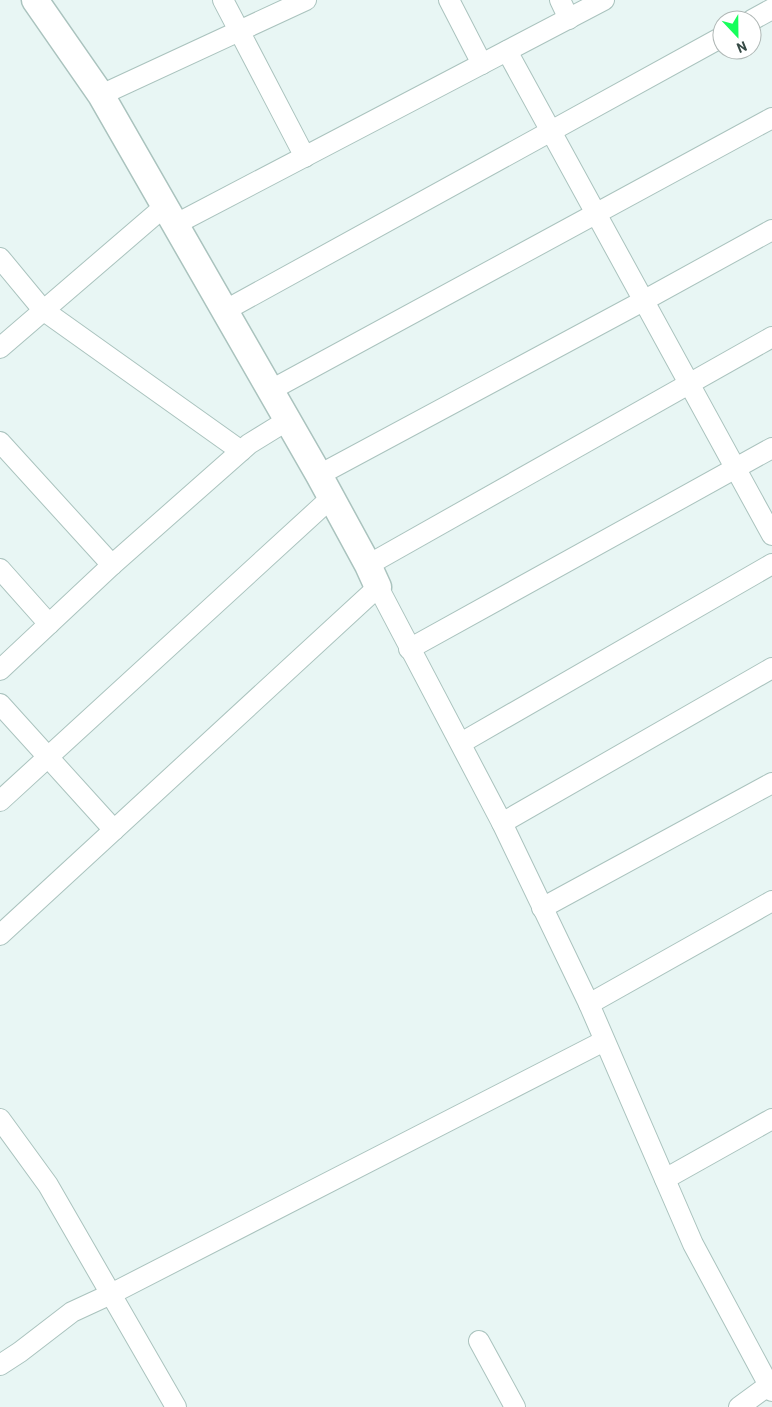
<svg xmlns="http://www.w3.org/2000/svg" width="772" height="1407" font-family="Barlow,sans-serif">
  <style>
    .lines { fill: none; stroke-linecap: round; stroke-linejoin: round }
    .minor-casing { stroke: #aac3be; stroke-width: 22 }
    .tertiary-casing { stroke: #aac3be; stroke-width: 29 }
    .minor { stroke: #fff; stroke-width: 20 }
    .tertiary { stroke: #fff; stroke-width: 26 }
  </style>
  <rect width="100%" height="100%" fill="#e8f6f4"/>
  <g class="lines">
    <defs>
      <g id="minor">
        <path d="M223 0 305 157"/>
        <path d="M449 0 482 64"/>
        <path d="M560 0 569 19"/>
        <path d="M752 20 772 9"/>
        <path d="M507 51 772 535"/>
        <path d="M101 95 306 0"/>
        <path d="M176 224 604 0"/>
        <path d="M0 258 43 310 241 451"/>
        <path d="M224 311 722 37"/>
        <path d="M0 348 165 206"/>
        <path d="M271 390 772 118"/>
        <path d="M0 442 112 565"/>
        <path d="M319 475 643 301 772 230"/>
        <path d="M368 565 772 337"/>
        <path d="M0 569 49 624"/>
        <path d="M409 649 772 448"/>
        <path d="M0 670 112 565 249 444 288 420"/>
        <path d="M0 704 114 830"/>
        <path d="M461 743 772 564"/>
        <path d="M0 801 332 497"/>
        <path d="M502 823 772 668"/>
        <path d="M542 908 772 783"/>
        <path d="M0 935 378 587 502 823 589 1004 693 1244 772 1391"/>
        <path d="M589 1004 772 901"/>
        <path d="M0 1119 48 1185 176 1407"/>
        <path d="M665 1179 772 1119"/>
        <path d="M479 1341 515 1407"/>
        <path d="M0 1365 20 1352 72 1312 111 1294 604 1041"/>
        <path d="M739 1407 769 1385"/>
      </g>
      <path id="tertiary" d="M35 0 101 95 319 475 368 565 378 587"/>
    </defs>
    <use href="#minor" class="minor-casing"/>
    <use href="#tertiary" class="tertiary-casing"/>
    <use href="#minor" class="minor"/>
    <use href="#tertiary" class="tertiary"/>
  </g>
  <g transform="translate(737 35) rotate(158)"><circle r="24" fill="#ffffff" stroke="#afb7b5"/>
  <path d="M0-4L9 19L0 12L-9 19Z" fill="#16ff5c"/>
  <text y="-8" font-size="14" font-weight="bold" text-anchor="middle" fill="#364a45">N</text>
  </g>
</svg>
